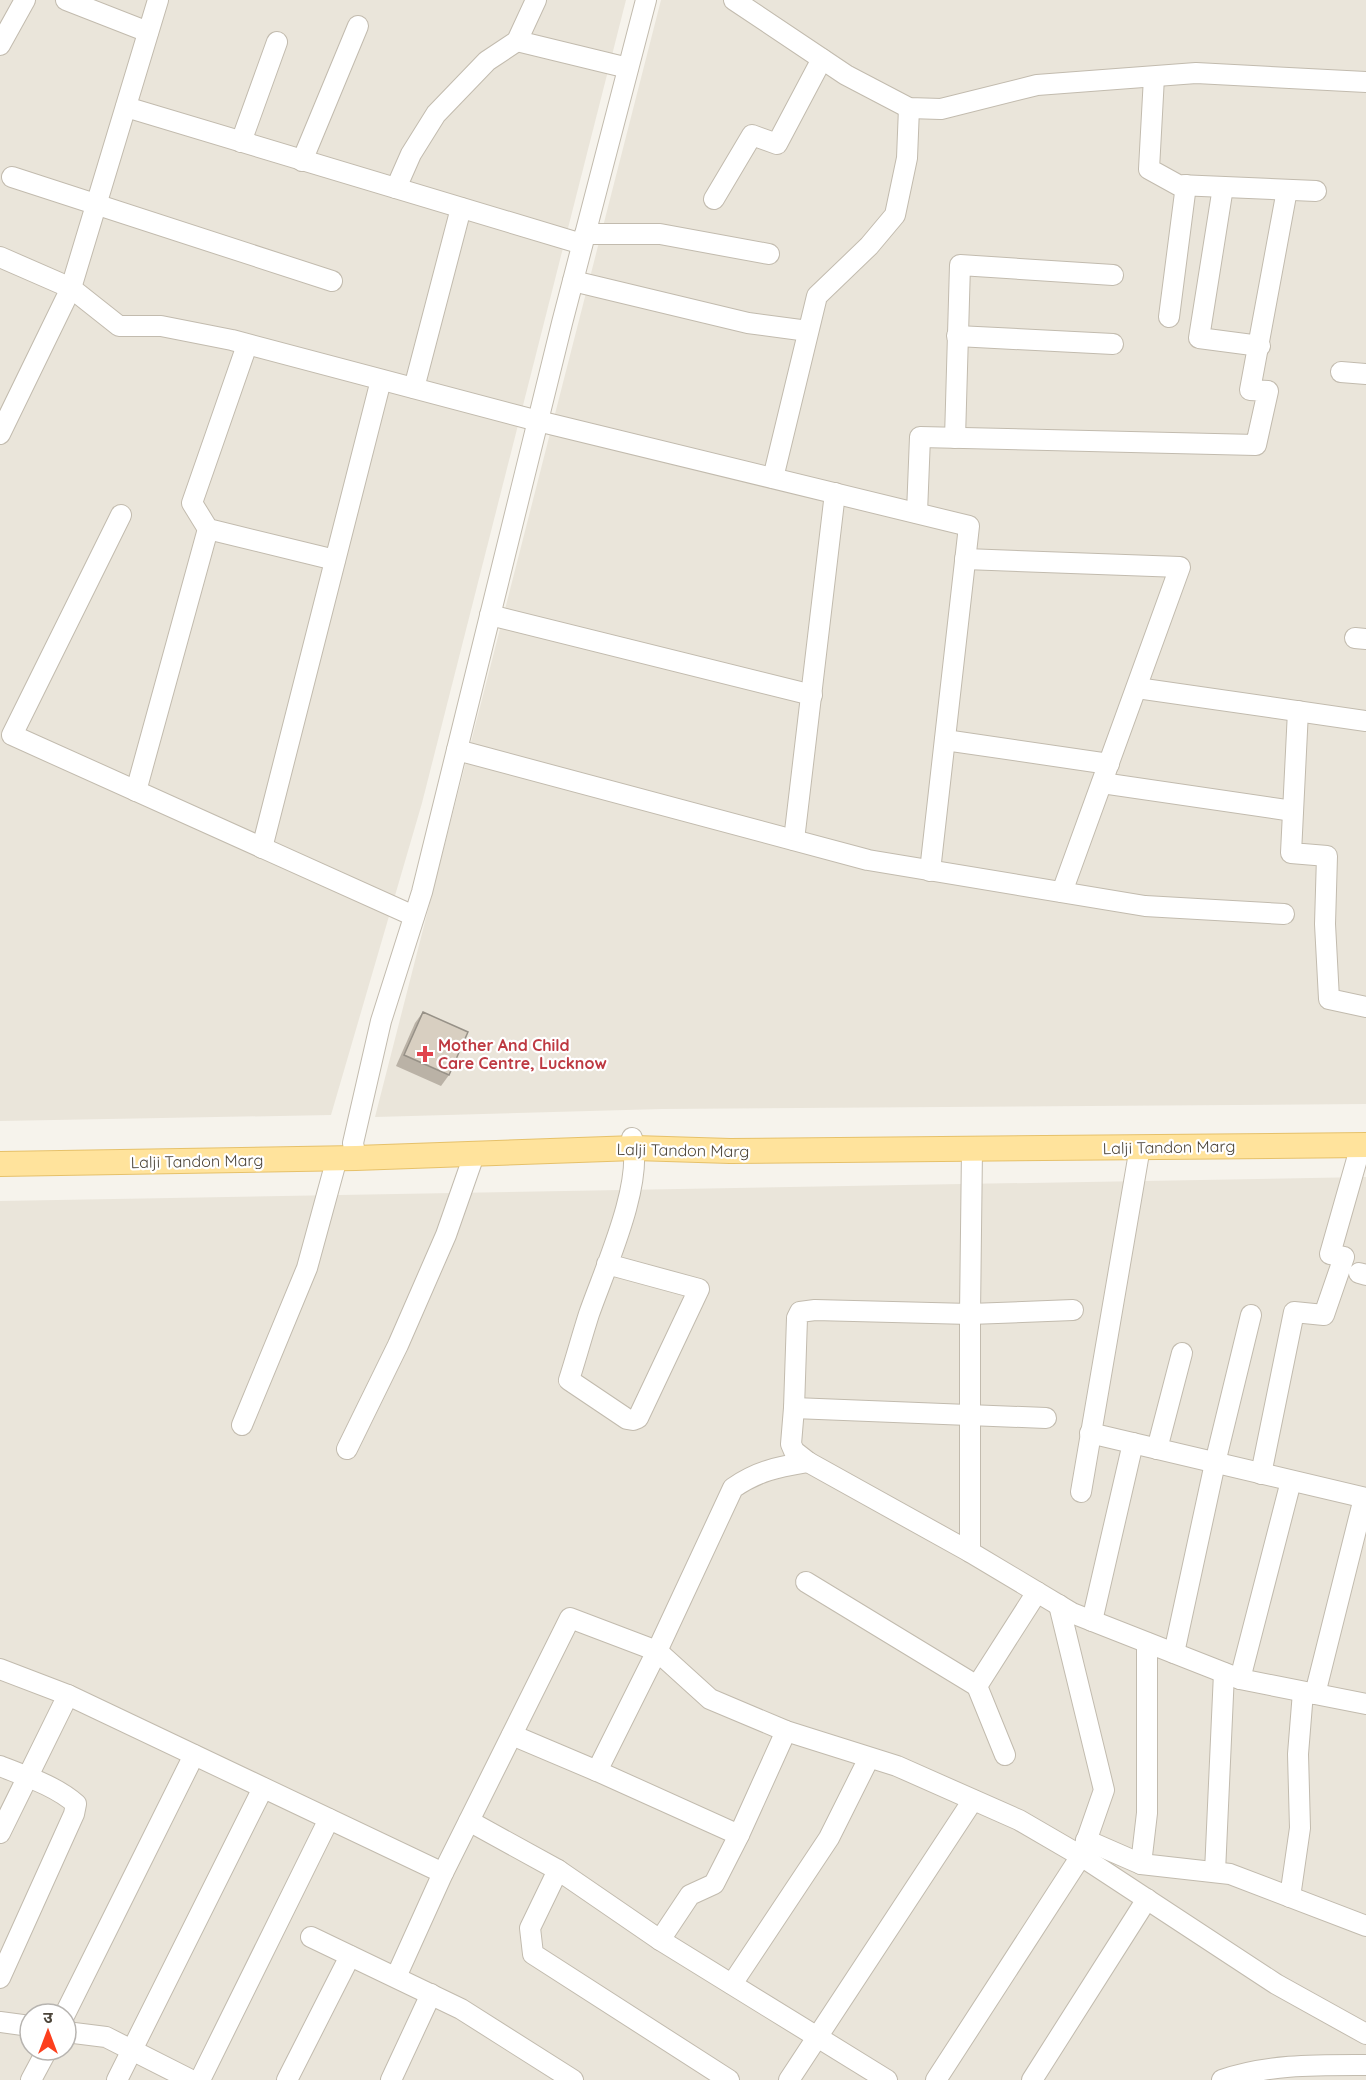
<svg xmlns="http://www.w3.org/2000/svg" width="1366" height="2080" font-family="Quicksand,'Noto Sans Devanagari',sans-serif">
  <style>
    .residential { fill: #eae5da; fill-rule: evenodd }
    .lines { fill: none; stroke-linecap: round; stroke-linejoin: round }
    .minor-casing { stroke: #c2bbae; stroke-width: 22 }
    .major-casing { stroke: #e6c16a; stroke-width: 26 }
    .minor { stroke: #fff; stroke-width: 20 }
    .major { stroke: #ffe39c; stroke-width: 24 }
    .wall { fill: #bab2a6 }
    .building { fill: #d8cfc1; stroke: #979187; stroke-width: 1.5 }
    .health-dot { fill: #e0444e; stroke: #fff; stroke-width: 2 }
    .labels { text-anchor: middle; stroke-width: 4.5; stroke-linejoin: round; paint-order: stroke }
    .health-label { font-size: 16px; font-weight: bold; fill: #be3a42; stroke: #fff; text-anchor: start }
    .street-label { font-size: 16px; fill: #4b4439; stroke: #fff }
  </style>
  <rect width="100%" height="100%" fill="#f6f3ec"/>
  <g class="residential">
    <path d="M0 0H626L422 803 331 1115 0 1121Z"/>
    <path d="M661 0H1366V1104L662 1109 375 1117Z"/>
    <path d="M1366 1177V2080H0V1201ZM30 2014H66V2050H30Z"/>
  </g>
  <g class="lines">
    <defs>
      <g id="minor">
        <path d="M66 0 148 32"/>
        <path d="M734 0 846 75 909 108 941 109 1037 85 1196 73 1366 82"/>
        <path d="M517 41 628 68"/>
        <path d="M0 45 25 0"/>
        <path d="M1154 77 1149 169 1178 185 1316 191"/>
        <path d="M126 107 582 244"/>
        <path d="M241 142 277 42"/>
        <path d="M302 161 358 26"/>
        <path d="M12 177 332 281"/>
        <path d="M1223 187 1199 338 1260 346"/>
        <path d="M396 188 411 154 436 114 487 61 517 41 536 0"/>
        <path d="M714 199 752 135 777 144 822 59"/>
        <path d="M585 234H660L769 254"/>
        <path d="M0 257 71 288 119 326H161L232 340 538 421 969 526 930 871"/>
        <path d="M573 281 748 323 808 331"/>
        <path d="M1169 317 1186 185"/>
        <path d="M957 336 1113 344"/>
        <path d="M247 345 192 503 208 529 335 560"/>
        <path d="M1341 372 1366 374"/>
        <path d="M414 388 461 208"/>
        <path d="M0 434 71 288 158 0"/>
        <path d="M955 438 960 265 1113 275"/>
        <path d="M773 478 817 296 869 246 895 215 907 158 909 108"/>
        <path d="M917 513 920 437 1256 445 1268 391 1250 390 1287 190"/>
        <path d="M121 515 12 735 414 916"/>
        <path d="M965 559 1180 567 1062 892"/>
        <path d="M490 615 812 695"/>
        <path d="M1355 638 1366 639"/>
        <path d="M1137 688 1366 721"/>
        <path d="M1298 711 1291 853 1327 856 1325 924 1329 999 1366 1007"/>
        <path d="M945 740 1109 764"/>
        <path d="M457 750 868 860 1145 906 1284 914"/>
        <path d="M1102 783 1293 811"/>
        <path d="M136 791 208 529"/>
        <path d="M794 840 835 493"/>
        <path d="M262 848 381 380"/>
        <path d="M356 1158 353 1143 381 1021 422 892 562 323 646 0"/>
        <path d="M607 1264 699 1289 638 1418 633 1420 627 1419 569 1380C576 1358 582 1336 589 1314 605 1268 644 1184 632 1138"/>
        <path d="M1359 1273 1366 1275"/>
        <path d="M1073 1310 970 1314 815 1310 800 1312 797 1318 794 1408 791 1444 794 1451 808 1462 970 1552 1072 1613 1240 1679 1366 1704"/>
        <path d="M794 1408 1046 1418"/>
        <path d="M242 1425 307 1268 337 1158"/>
        <path d="M1090 1433 1366 1498"/>
        <path d="M347 1449 398 1345 446 1235 474 1155"/>
        <path d="M1157 1449 1182 1353"/>
        <path d="M1261 1474 1294 1312 1324 1315 1344 1257 1330 1254 1361 1145"/>
        <path d="M1081 1492 1140 1147"/>
        <path d="M970 1552V1314L972 1149"/>
        <path d="M806 1582 977 1686"/>
        <path d="M1092 1621 1133 1443"/>
        <path d="M1174 1653 1215 1463 1251 1315"/>
        <path d="M0 1669 68 1695 443 1873"/>
        <path d="M1240 1679 1291 1481"/>
        <path d="M1315 1694 1364 1498"/>
        <path d="M512 1735 597 1771 739 1835"/>
        <path d="M1005 1755 977 1686 1037 1592"/>
        <path d="M0 1766C25 1776 56 1786 76 1804L74 1814 0 1978"/>
        <path d="M597 1771 657 1651 733 1488C759 1470 779 1467 808 1462"/>
        <path d="M469 1821 558 1870 660 1940 887 2080"/>
        <path d="M0 1833 68 1695"/>
        <path d="M1086 1840 1141 1864 1230 1874 1366 1926"/>
        <path d="M1141 1864 1147 1813V1643"/>
        <path d="M558 1870 530 1928 533 1954 729 2080"/>
        <path d="M1215 1872 1224 1673"/>
        <path d="M1290 1897 1300 1828 1298 1754 1303 1692"/>
        <path d="M311 1937 461 2009 573 2080"/>
        <path d="M660 1940 690 1895 714 1884 739 1835 786 1731"/>
        <path d="M396 1977 443 1873 570 1618 657 1651 710 1699 786 1731 897 1766 1019 1820 1081 1856 1276 1984 1366 2034"/>
        <path d="M732 1984 829 1838 869 1758"/>
        <path d="M65 2014 194 1755"/>
        <path d="M0 2022 30 2026"/>
        <path d="M66 2032 106 2037 191 2080"/>
        <path d="M31 2080 47 2050"/>
        <path d="M117 2080 263 1788"/>
        <path d="M200 2080 329 1819"/>
        <path d="M287 2080 350 1956"/>
        <path d="M391 2080 431 1994"/>
        <path d="M789 2080 973 1800"/>
        <path d="M936 2080 1081 1856 1104 1790 1059 1605"/>
        <path d="M1032 2080 1147 1899"/>
        <path d="M1222 2080C1268 2064 1318 2065 1366 2065"/>
      </g>
      <path id="major" d="M0 1164 356 1158 635 1148 730 1151 1366 1145"/>
    </defs>
    <use href="#minor" class="minor-casing"/>
    <use href="#major" class="major-casing"/>
    <use href="#minor" class="minor"/>
    <use href="#major" class="major"/>
  </g>
  <path class="wall" d="M423 1012 449 1075 441 1086 396 1066 415 1023Z"/>
  <path class="building" d="M423 1012 468 1032 449 1075 404 1055Z"/>
  <path class="health-dot" d="M422 1045h6v6h6v6h-6v6h-6v-6h-6v-6h6z"/>
  <g class="labels">
    <g class="health-label">
      <text x="438" y="1051">Mother And Child<tspan x="438" dy="18">Care Centre, Lucknow</tspan></text>
    </g>
    <g class="street-label">
      <text transform="translate(1169 1147) rotate(-1)" y="6">Lalji Tandon Marg</text>
      <text transform="translate(683 1150) rotate(1)" y="6">Lalji Tandon Marg</text>
      <text transform="translate(197 1161) rotate(-1)" y="6">Lalji Tandon Marg</text>
    </g>
  </g>
  <g transform="translate(48 2032)"><circle r="28" fill="#ffffff" stroke="#b7b4b0" stroke-width="1.5"/>
  <path d="M0-4.5L10 22L0 15L-10 22Z" fill="#fc3f1d"/>
  <text y="-9" font-size="16" font-weight="bold" text-anchor="middle" fill="#4b4439">उ</text>
  </g>
</svg>
